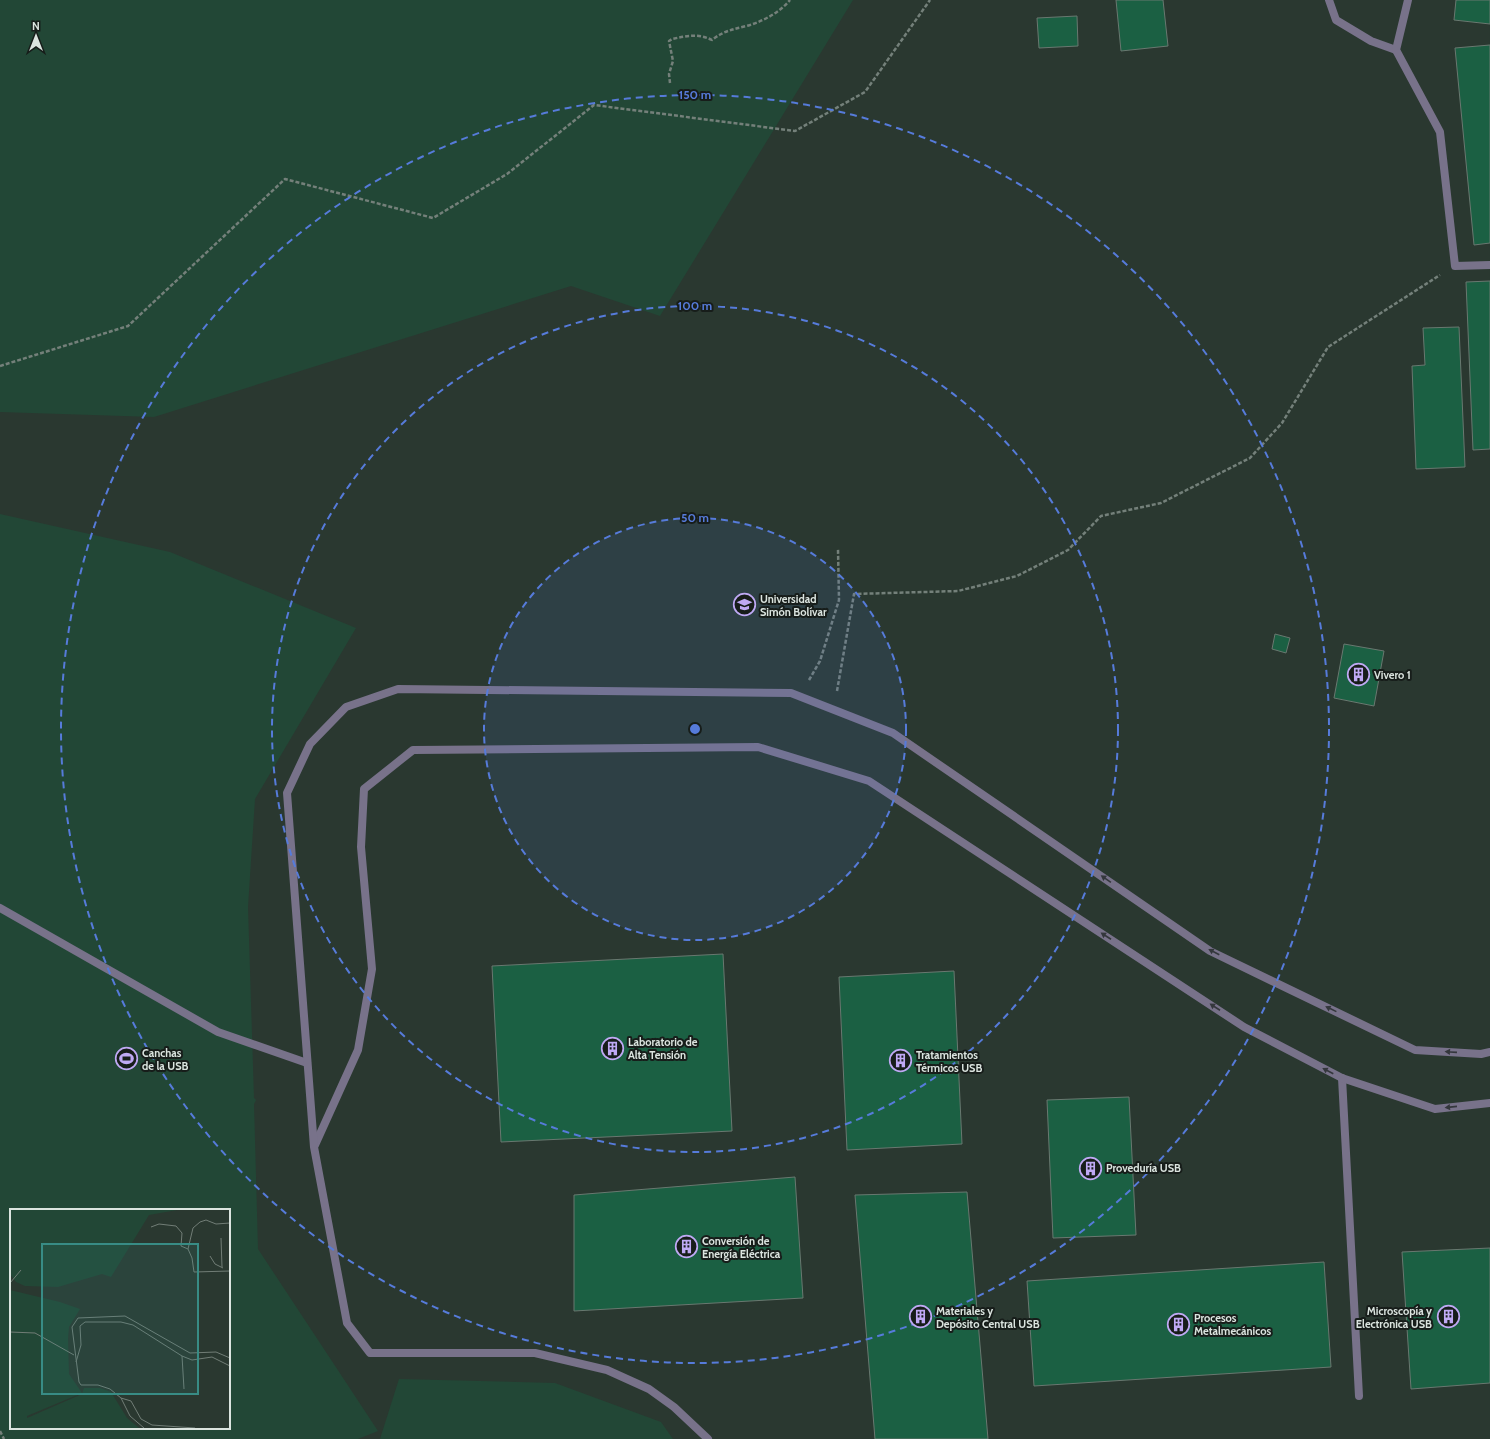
<svg xmlns="http://www.w3.org/2000/svg" width="1490" height="1439" font-family="Cabin,sans-serif">
  <style>
    .green { fill: #224736; fill-rule: evenodd }
    .building { fill: #1b6043; stroke: #697870 }
    .lines { fill: none; stroke-linecap: round; stroke-linejoin: round }
    .path { stroke: #74807a; stroke-width: 2.5; stroke-dasharray: 4 2; stroke-linecap: butt }
    .lane { stroke: #78728a; stroke-width: 8 }
    .oneway { fill: #34373c }
    .ring { fill: none; stroke: #567bda; stroke-width: 2; stroke-dasharray: 7 5 }
    .labels { text-anchor: middle; stroke-width: 4; stroke-linejoin: round; paint-order: stroke }
    .poi-label { font-size: 11px; font-weight: bold; fill: #dbe4df; stroke: #171d1a; text-anchor: start }
    .inset-road { fill: none; stroke: #717d76; stroke-width: 1 }
    .view { fill: #388c85; fill-opacity: 0.15; stroke: #388c85; stroke-width: 2 }
    .inset-edge { fill: none; stroke: #dbe4df; stroke-width: 2 }
    .centre { fill: #567bda; stroke: #171d1a; stroke-width: 2 }
    .ring-label { font-size: 12px; text-anchor: middle; font-weight: bold; fill: #567bda; stroke: #171d1a; stroke-width: 4; stroke-linejoin: round; paint-order: stroke }
  </style>
  <rect width="100%" height="100%" fill="#2a3830"/>
  <g class="green">
    <path d="M0 0H853L660 316 571 286 154 417 0 412Z"/>
    <path d="M0 514 170 552 356 628 255 799 248 907 254 1098 256 1100 254 1104 258 1249 378 1431 358 1439H0ZM11 1210H229V1428H11Z"/>
    <path d="M399 1379 555 1383 661 1422 673 1439H380Z"/>
  </g>
  <g class="building">
    <path d="M1116 0H1163L1168 46 1121 51Z"/>
    <path d="M1456 0H1490V24L1454 20Z"/>
    <path d="M1077 16 1078 46 1039 48 1037 18Z"/>
    <path d="M1490 45V243L1474 245 1455 48Z"/>
    <path d="M1490 281V449L1473 450 1466 282Z"/>
    <path d="M1459 327 1465 467 1416 469 1412 366 1425 365 1423 328Z"/>
    <path d="M1275 634 1290 638 1286 653 1272 649Z"/>
    <path d="M1344 644 1384 651 1374 706 1334 698Z"/>
    <path d="M723 954 732 1131 501 1142 492 966Z"/>
    <path d="M954 971 962 1144 847 1150 839 977Z"/>
    <path d="M1129 1097 1136 1235 1053 1238 1047 1100Z"/>
    <path d="M795 1177 803 1298 574 1311V1195Z"/>
    <path d="M967 1192 988 1439H875L855 1195Z"/>
    <path d="M1490 1248V1383L1411 1389 1402 1252Z"/>
    <path d="M1324 1262 1331 1367 1034 1386 1027 1281Z"/>
  </g>
  <g class="lines">
    <g class="path">
      <path d="M670 83 669 74 673 61 669 41 672 39C686 36 698 33 712 40 724 30 736 29 750 25 765 20 780 12 790 0"/>
      <path d="M0 366 128 326 285 179 433 218 507 174 594 105 795 131 865 92 930 0"/>
      <path d="M809 680 820 661 839 600 838 549"/>
      <path d="M837 691 854 594 958 591 1017 576 1068 550 1101 516 1161 503 1250 458 1282 423 1328 347 1440 275"/>
      <path d="M0 1431 4 1439"/>
    </g>
    <g class="lane">
      <path d="M1329 0 1336 20 1371 41 1396 50"/>
      <path d="M1408 0 1396 50 1440 132 1455 266 1490 265"/>
      <path d="M0 908 218 1032 307 1063"/>
      <path d="M1342 1078 1359 1396"/>
      <path d="M315 1145 358 1050 372 969 361 847 364 789 413 750 758 747 869 781 1244 1027 1342 1078 1435 1109 1490 1103"/>
      <path d="M708 1439 674 1407 649 1389 607 1370 535 1353H370L347 1323 314 1147 287 793 310 744 346 707 398 689 791 693 893 733 1210 951 1415 1050 1481 1054 1490 1052"/>
    </g>
  </g>
  <defs><path id="oneway-solid" d="M-6-.8H1V-3.2L6.5 0L1 3.2V.8H-6Z"/></defs>
  <g class="oneway">
    <use href="#oneway-solid" transform="translate(1106 879) rotate(-145)"/>
    <use href="#oneway-solid" transform="translate(1106 936) rotate(-147)"/>
    <use href="#oneway-solid" transform="translate(1214 952) rotate(-152)"/>
    <use href="#oneway-solid" transform="translate(1215 1007) rotate(-147)"/>
    <use href="#oneway-solid" transform="translate(1331 1009) rotate(-154)"/>
    <use href="#oneway-solid" transform="translate(1451 1052) rotate(-176)"/>
    <use href="#oneway-solid" transform="translate(1328 1071) rotate(-152)"/>
    <use href="#oneway-solid" transform="translate(1451 1107) rotate(174)"/>
  </g>
  <circle cx="695" cy="729" r="211" fill="#567bda" fill-opacity=".12"/>
  <g class="ring">
    <circle cx="695" cy="729" r="211"/>
    <circle cx="695" cy="729" r="423"/>
    <circle cx="695" cy="729" r="634"/>
  </g>
  <defs>
    <symbol id="university-ring" viewBox="-11 -11 22 22"><circle r="9.5" fill="#171d1a" stroke="#bfa9f4" stroke-width="1.5"/><path d="M0-5L7-2L0 1L-7-2ZM-4 1L0 2.5L4 1V4Q0 6-4 4Z" fill="#bfa9f4"/></symbol>
    <symbol id="building-ring" viewBox="-11 -11 22 22"><circle r="9.5" fill="#171d1a" stroke="#bfa9f4" stroke-width="1.5"/><path d="M-4-6H4V6H1V3H-1V6H-4ZM-2.5-4.3h1.7v1.8h-1.7ZM.8-4.3h1.7v1.8H.8ZM-2.5-1h1.7V.8h-1.7ZM.8-1h1.7V.8H.8Z" fill="#bfa9f4"/></symbol>
    <symbol id="stadium-ring" viewBox="-11 -11 22 22"><circle r="9.5" fill="#171d1a" stroke="#bfa9f4" stroke-width="1.5"/><path d="M0-5a6.5 5 0 1 0 0 10a6.5 5 0 1 0 0-10ZM-3.5-1.8h7v3.6h-7Z" fill="#bfa9f4"/></symbol>
  </defs>
  <g fill-rule="evenodd">
    <use href="#university-ring" x="732" y="592" width="25" height="25"/>
    <use href="#building-ring" x="1346" y="662" width="25" height="25"/>
    <use href="#building-ring" x="600" y="1036" width="25" height="25"/>
    <use href="#stadium-ring" x="114" y="1046" width="25" height="25"/>
    <use href="#building-ring" x="888" y="1048" width="25" height="25"/>
    <use href="#building-ring" x="1078" y="1156" width="25" height="25"/>
    <use href="#building-ring" x="674" y="1234" width="25" height="25"/>
    <use href="#building-ring" x="908" y="1304" width="25" height="25"/>
    <use href="#building-ring" x="1436" y="1304" width="25" height="25"/>
    <use href="#building-ring" x="1166" y="1312" width="25" height="25"/>
  </g>
  <g class="labels">
    <g class="poi-label">
      <text x="760" y="603">Universidad<tspan x="760" dy="13">Simón Bolívar</tspan></text>
      <text x="1374" y="679">Vivero 1</text>
      <text x="628" y="1046">Laboratorio de<tspan x="628" dy="13">Alta Tensión</tspan></text>
      <text x="142" y="1057">Canchas<tspan x="142" dy="13">de la USB</tspan></text>
      <text x="916" y="1059">Tratamientos<tspan x="916" dy="13">Térmicos USB</tspan></text>
      <text x="1106" y="1172">Proveduría USB</text>
      <text x="702" y="1245">Conversión de<tspan x="702" dy="13">Energía Eléctrica</tspan></text>
      <text x="936" y="1315">Materiales y<tspan x="936" dy="13">Depósito Central USB</tspan></text>
      <text x="1432" y="1315" text-anchor="end">Microscopía y<tspan x="1432" dy="13">Electrónica USB</tspan></text>
      <text x="1194" y="1322">Procesos<tspan x="1194" dy="13">Metalmecánicos</tspan></text>
    </g>
  </g>
  <g transform="translate(10 1209)">
    <rect width="220" height="220" fill="#2a3830"/>
    <path d="M0 1H167L139 6 101 68 92 65 48 78 15 77 6 73 0 65ZM0 81 50 93 70 100 59 118 58 130 59 165 72 184 17 207V209L72 185 74 179H90L101 183 117 209 129 219H0Z" fill="#224736"/>
    <path class="inset-road" d="M220 14 206 15 196 11 190 13 183 19 178 40 182 49 184 63 220 62M141 18 149 15 166 17 172 24 171 37 178 40M211 29 212 58M200 47 205 55 213 59M0 74 11 61M0 123 25 124 64 146M172 147 174 180M66 153 71 136 70 117 75 113H111L123 116 172 147 182 151 202 148 220 157M111 189 121 192 131 210 142 216 185 219M134 219 120 207 111 189 100 180 88 176H71L69 173 62 118 68 109 115 107 180 144 206 143 220 149"/>
    <path class="view" d="M32 35H188V185H32Z"/>
    <rect width="220" height="220" class="inset-edge"/>
  </g>
  <circle cx="695" cy="729" r="6" class="centre"/>
  <g class="ring-label">
    <text x="695" y="99">150 m</text>
    <text x="695" y="310">100 m</text>
    <text x="695" y="522">50 m</text>
  </g>
  <g transform="translate(36 36)" stroke="#171d1a" stroke-width="3" paint-order="stroke">
  <path d="M0-3L7 15L0 10L-7 15Z" fill="#dbe4df"/>
  <text y="-6" font-size="11" font-weight="bold" text-anchor="middle" fill="#dbe4df">N</text>
  </g>
</svg>
